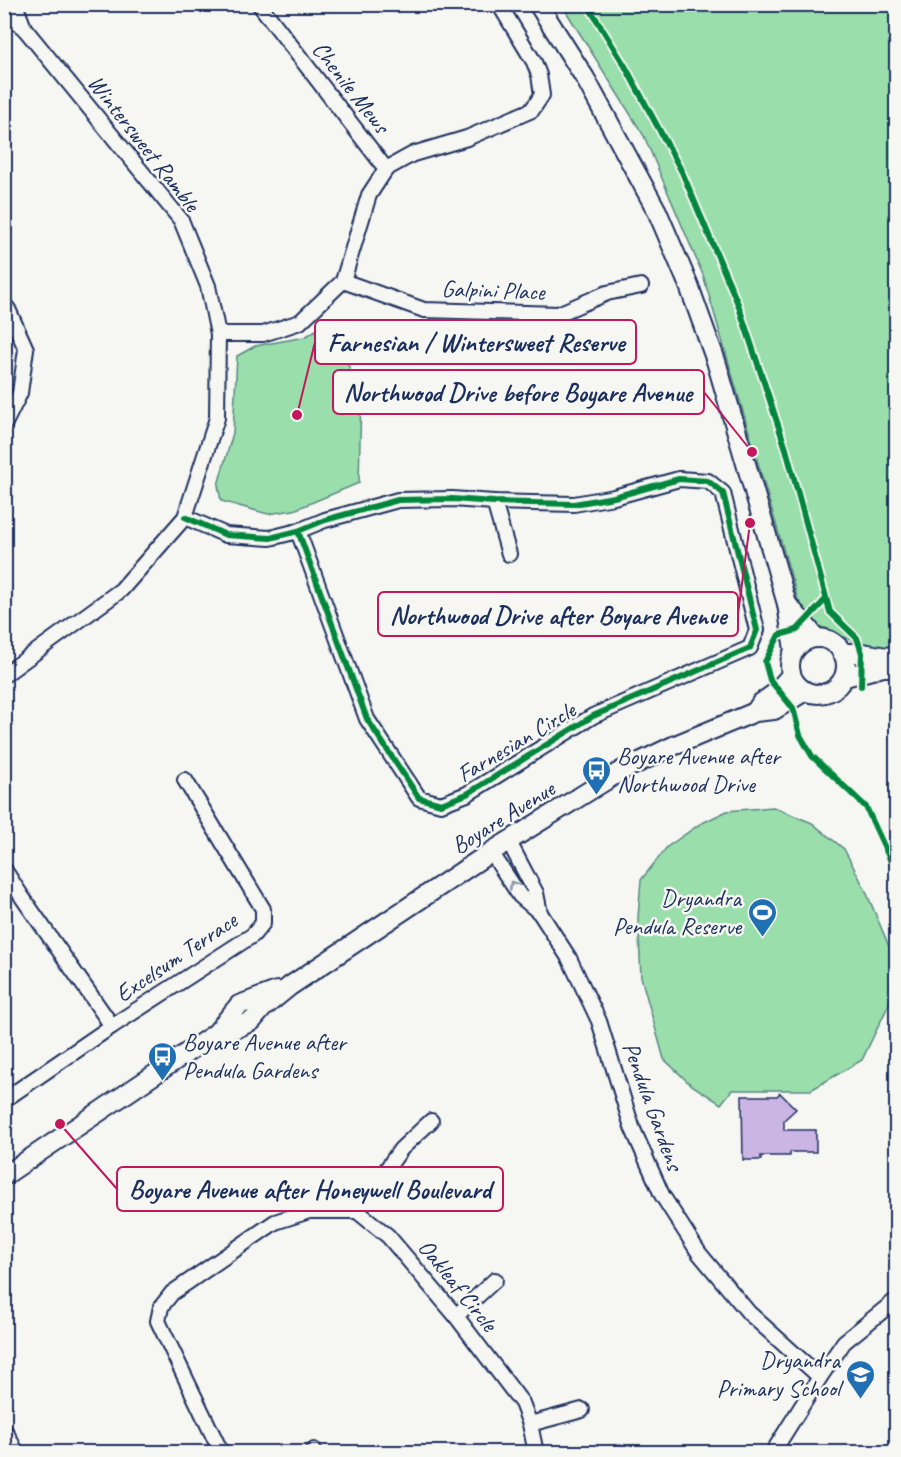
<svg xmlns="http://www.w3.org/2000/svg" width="901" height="1457" font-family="Caveat,sans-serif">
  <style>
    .green { fill: #99deab; stroke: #5a8684; stroke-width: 1.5 }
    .building { fill: #cab5e5; stroke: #1b2f5e; stroke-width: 1.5 }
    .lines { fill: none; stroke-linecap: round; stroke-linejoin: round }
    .minor-casing { stroke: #1b2f5e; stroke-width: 18 }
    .tertiary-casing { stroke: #1b2f5e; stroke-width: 22 }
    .minor { stroke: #f6f6f2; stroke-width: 14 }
    .tertiary { stroke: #f6f6f2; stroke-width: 18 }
    .cycleway-casing { stroke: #f6f6f2; stroke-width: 10 }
    .cycleway { stroke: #00873e; stroke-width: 6 }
    .oneway { stroke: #8892a8 }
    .labels { text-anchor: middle; stroke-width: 5; stroke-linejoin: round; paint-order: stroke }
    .street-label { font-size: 24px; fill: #1b2f5e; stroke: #f6f6f2 }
    .poi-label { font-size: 24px; fill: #1b2f5e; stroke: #f6f6f2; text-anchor: start }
    .leader { fill: none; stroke: #c2185b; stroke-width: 2 }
    .callout-dot { fill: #c2185b; stroke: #f6f6f2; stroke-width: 2 }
    .callout { fill: #f6f6f2; stroke: #c2185b; stroke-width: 2 }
    .callout-label { font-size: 26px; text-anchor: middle; font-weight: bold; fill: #1b2f5e }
  </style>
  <rect width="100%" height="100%" fill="#f6f6f2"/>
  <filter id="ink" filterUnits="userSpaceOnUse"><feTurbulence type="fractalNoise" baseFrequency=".0167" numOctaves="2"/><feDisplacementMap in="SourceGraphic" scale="12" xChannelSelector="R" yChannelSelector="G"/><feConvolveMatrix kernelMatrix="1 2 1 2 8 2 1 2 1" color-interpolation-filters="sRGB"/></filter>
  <g filter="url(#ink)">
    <g class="green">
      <path d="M562 5H896V646L876 651 804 620 703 275 644 136Z"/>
      <path d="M330 321 361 396 359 483 294 510 268 514 221 501 218 485 233 433 237 356 255 346 305 337Z"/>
      <path d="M773 807 812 823 844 849 865 889 893 956 891 1000 862 1060 811 1090H732L721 1104 690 1084 664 1059 641 977 638 918 641 880 667 847 700 824 727 811Z"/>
    </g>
    <path class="building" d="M780 1093 796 1109 784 1120V1130H816V1152H790V1156H761V1160H743L742 1096H777Z"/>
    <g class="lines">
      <defs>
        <g id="minor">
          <path d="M15 4 24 28"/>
          <path d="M259 4 386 169"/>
          <path d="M4 14 24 28 181 220 208 286 218 334 217 418 185 517 121 590 4 675"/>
          <path d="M343 281 424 310 558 314 607 293 641 286"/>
          <path d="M4 304 8 309 26 349 20 393 4 425"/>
          <path d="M218 334H263L300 322 343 281 369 195 386 169 413 154 467 138 532 110 542 95 539 75 534 62 499 4"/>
          <path d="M494 502 509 554"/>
          <path d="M185 517 226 535 270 538 298 531 325 520 398 500 452 499 494 502 574 504 614 497 679 479 708 481 723 493 757 630 750 648 593 716 467 794 441 804 419 798 367 719 298 531"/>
          <path d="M509 842 536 893 540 913"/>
          <path d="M491 852 520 896 540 913 569 958 599 1021 632 1127 662 1195 699 1253 749 1313 820 1377"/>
          <path d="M4 869 22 897 112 1026"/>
          <path d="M4 1100 112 1026 253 935 263 923V909L185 780"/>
          <path d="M357 1211 401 1149 431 1121"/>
          <path d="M456 1316 495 1280"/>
          <path d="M530 1424 582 1410"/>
          <path d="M221 1452 158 1321 161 1307 172 1293 275 1222 309 1211H357L388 1236 456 1316 522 1403 530 1424 535 1448V1452"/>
          <path d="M312 1452 314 1450"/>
          <path d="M773 1452 820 1377 844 1342 896 1300"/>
        </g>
        <g id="tertiary">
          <path d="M538 4 585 78 657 211 689 286 716 361 787 604 794 650"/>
          <path d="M787 604 803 622 816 638"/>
          <circle cx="818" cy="666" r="28"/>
          <path d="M842 653H862L887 657 896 655"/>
          <path d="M845 677 883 667H896"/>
          <path d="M755 712 761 703 775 693 791 675"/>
          <path d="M216 1033 237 1028 252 1021 263 1008 290 986 491 852 621 771 673 746 755 712 774 710 805 691"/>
          <path d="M4 1176 216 1033 239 1005 277 991"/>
          <path d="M4 1433 14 1452"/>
        </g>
      </defs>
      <use href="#minor" class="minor-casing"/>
      <use href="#tertiary" class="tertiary-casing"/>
      <use href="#minor" class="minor"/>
      <use href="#tertiary" class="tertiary"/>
      <defs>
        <g id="cycleway">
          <path d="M587 4 625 66 682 172 738 304 786 449 830 612 857 638 862 653 861 686"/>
          <path d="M185 517 226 535 270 538 298 531 325 520 398 500 452 499 494 502 574 504 614 497 679 479 708 481 723 493 757 630 750 648 593 716 467 794 441 804 419 798 367 719 298 531"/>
          <path d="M826 599 797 630 779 635 765 662 770 680 793 708 800 735 812 756 866 807 896 872"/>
        </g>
      </defs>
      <use href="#cycleway" class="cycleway-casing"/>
      <use href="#cycleway" class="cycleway"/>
    </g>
    <defs><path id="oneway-chevron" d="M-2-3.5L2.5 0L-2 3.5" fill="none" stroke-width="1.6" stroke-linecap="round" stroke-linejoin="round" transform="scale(1.5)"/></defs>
    <use class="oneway" href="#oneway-chevron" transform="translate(513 885) rotate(-123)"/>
  </g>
  <defs>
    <symbol id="bus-pin" viewBox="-11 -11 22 30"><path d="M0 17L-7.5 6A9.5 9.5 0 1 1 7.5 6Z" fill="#1f6fb2" stroke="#f6f6f2"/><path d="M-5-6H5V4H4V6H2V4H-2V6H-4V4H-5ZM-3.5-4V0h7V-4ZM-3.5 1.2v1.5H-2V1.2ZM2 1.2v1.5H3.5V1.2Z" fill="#fff"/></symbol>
    <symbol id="stadium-pin" viewBox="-11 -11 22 30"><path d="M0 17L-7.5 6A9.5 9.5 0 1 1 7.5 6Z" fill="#1f6fb2" stroke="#f6f6f2"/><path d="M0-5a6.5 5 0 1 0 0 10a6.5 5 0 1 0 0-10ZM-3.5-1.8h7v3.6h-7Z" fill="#fff"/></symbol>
    <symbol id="school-pin" viewBox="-11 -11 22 30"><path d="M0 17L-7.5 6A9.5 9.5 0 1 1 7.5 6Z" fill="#1f6fb2" stroke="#f6f6f2"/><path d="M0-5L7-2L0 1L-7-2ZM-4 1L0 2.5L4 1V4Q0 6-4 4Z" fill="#fff"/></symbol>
  </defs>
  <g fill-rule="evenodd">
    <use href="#bus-pin" x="580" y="754" width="33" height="45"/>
    <use href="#stadium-pin" x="746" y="896" width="33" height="45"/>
    <use href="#bus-pin" x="146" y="1040" width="33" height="45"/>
    <use href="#school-pin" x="844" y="1358" width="33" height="45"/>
  </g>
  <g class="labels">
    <g class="street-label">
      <text transform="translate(351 87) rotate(52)" y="8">Chenile Mews</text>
      <text transform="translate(144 143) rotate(52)" y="8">Wintersweet Ramble</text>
      <text transform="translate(493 290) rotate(2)" y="8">Galpini Place</text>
      <text transform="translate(516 742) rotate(-31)" y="8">Farnesian Circle</text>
      <text transform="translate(503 817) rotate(-32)" y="8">Boyare Avenue</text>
      <text transform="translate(176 957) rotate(-34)" y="8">Excelsum Terrace</text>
      <text transform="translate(653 1106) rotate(70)" y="8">Pendula Gardens</text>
      <text transform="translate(458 1285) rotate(51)" y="8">Oakleaf Circle</text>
    </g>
    <g class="poi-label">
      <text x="617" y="764">Boyare Avenue after<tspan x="617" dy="28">Northwood Drive</tspan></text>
      <text x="741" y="906" text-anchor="end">Dryandra<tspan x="741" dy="28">Pendula Reserve</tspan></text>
      <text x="183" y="1050">Boyare Avenue after<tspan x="183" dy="28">Pendula Gardens</tspan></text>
      <text x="840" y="1368" text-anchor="end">Dryandra<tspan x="840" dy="28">Primary School</tspan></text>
    </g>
  </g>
  <path class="leader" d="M297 415L315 342M752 452L704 392M750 523L738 614M60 1124L117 1189"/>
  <g class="callout-dot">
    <circle cx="297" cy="415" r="6"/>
    <circle cx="752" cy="452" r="6"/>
    <circle cx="750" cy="523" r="6"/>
    <circle cx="60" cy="1124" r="6"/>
  </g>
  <g class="callout">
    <rect x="315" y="320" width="321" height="44" rx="6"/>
    <rect x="333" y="370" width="371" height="44" rx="6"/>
    <rect x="378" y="592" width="360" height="44" rx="6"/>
    <rect x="117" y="1167" width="386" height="44" rx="6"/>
  </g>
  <g class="callout-label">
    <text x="476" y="351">Farnesian / Wintersweet Reserve</text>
    <text x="518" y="401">Northwood Drive before Boyare Avenue</text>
    <text x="558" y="624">Northwood Drive after Boyare Avenue</text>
    <text x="310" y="1198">Boyare Avenue after Honeywell Boulevard</text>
  </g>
  <rect width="901" height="1457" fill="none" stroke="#f6f6f2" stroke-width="24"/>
  <rect x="12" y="12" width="877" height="1433" fill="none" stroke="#1b2f5e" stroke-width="2" filter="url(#ink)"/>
</svg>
